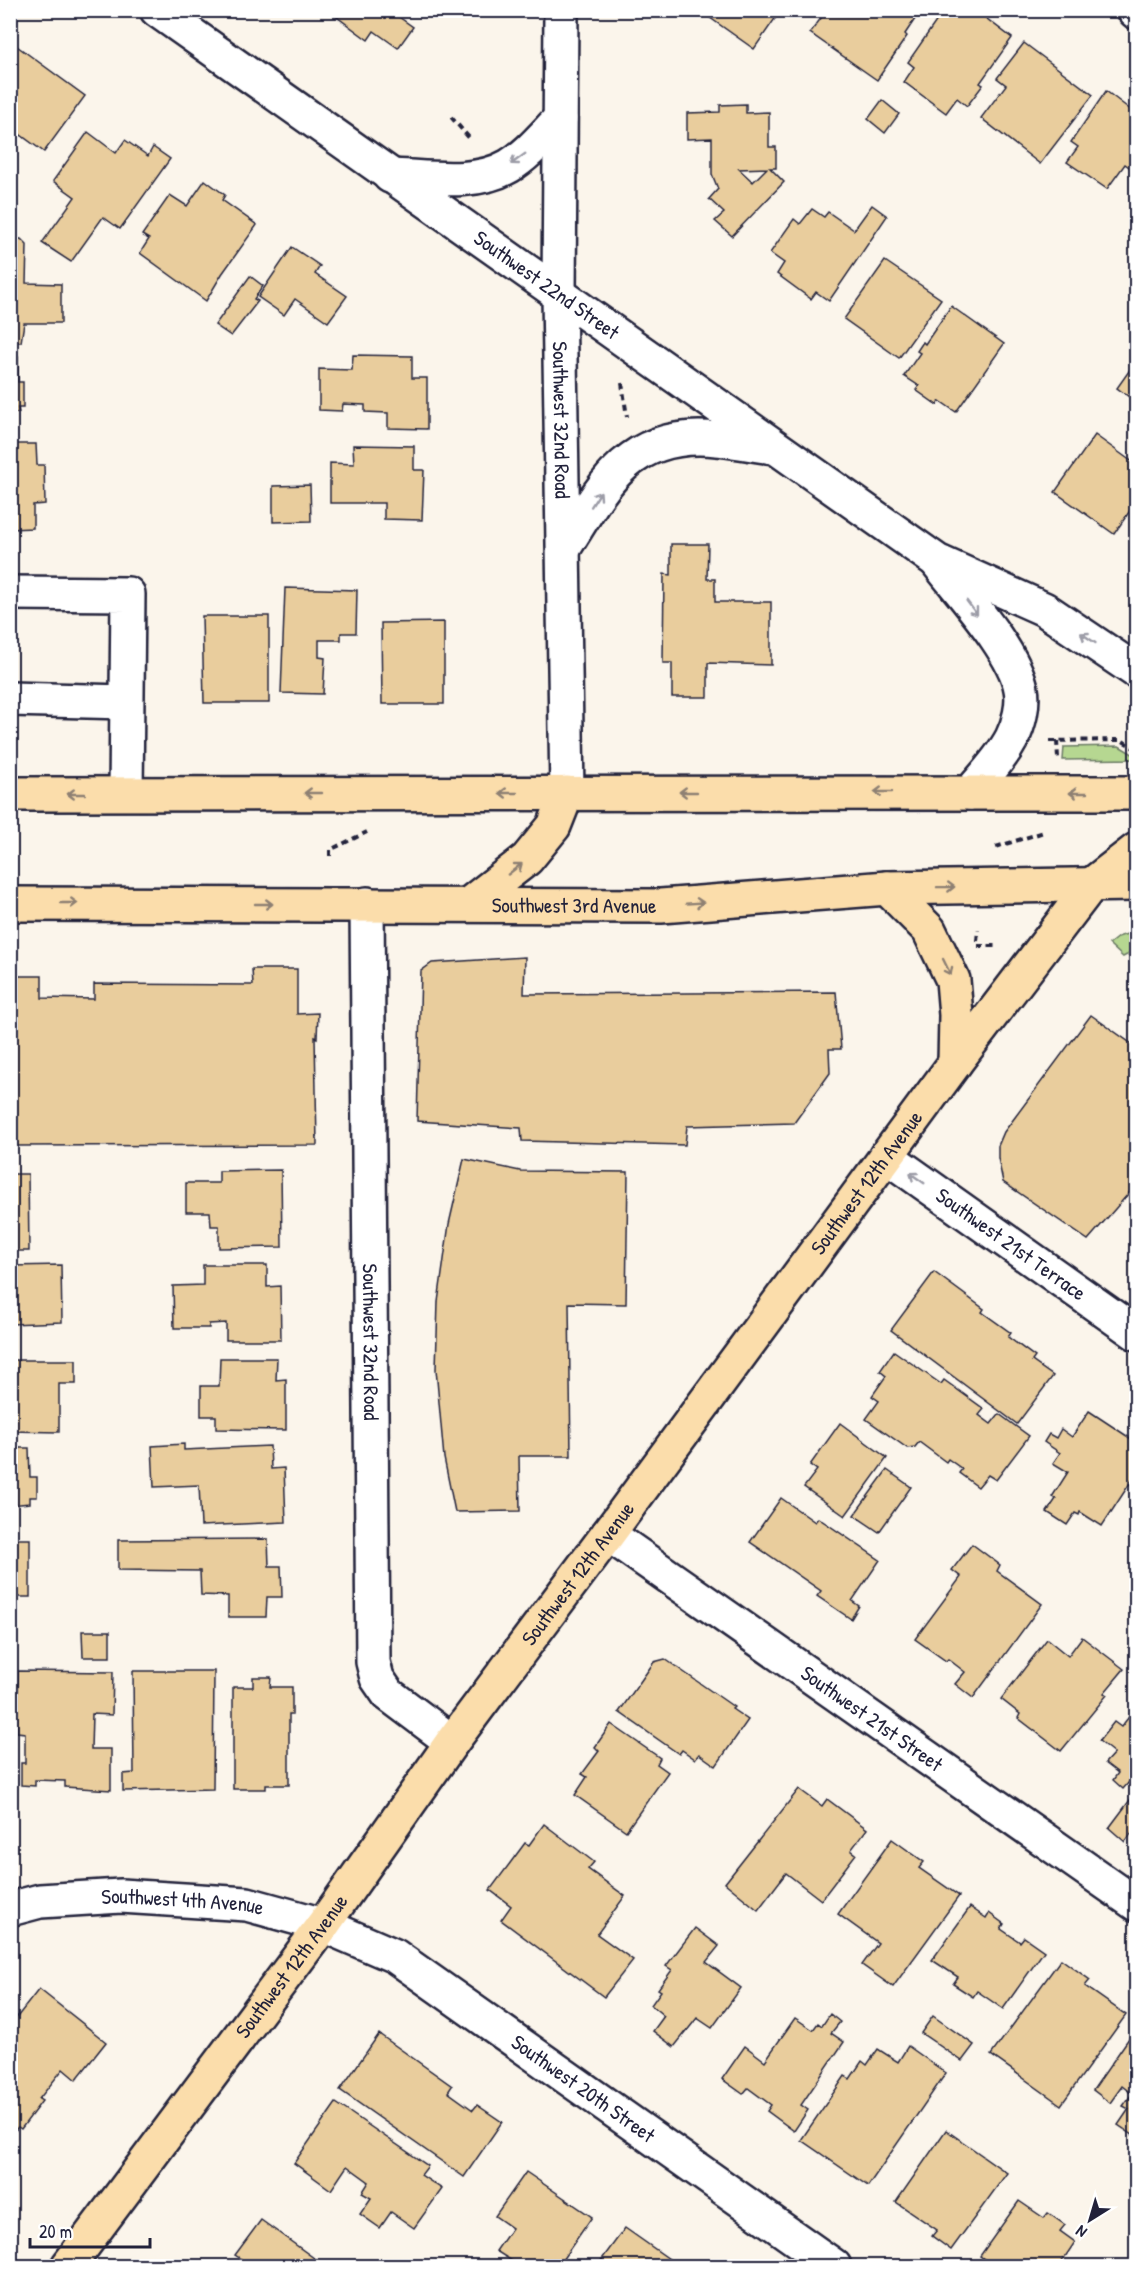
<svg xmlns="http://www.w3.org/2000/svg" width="1147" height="2277" font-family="'Patrick Hand',sans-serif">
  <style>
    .green { fill: #b6d791; stroke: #6c7c66; stroke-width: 1.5 }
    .building { fill: #e9cd9d; stroke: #22223b; stroke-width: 1.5; fill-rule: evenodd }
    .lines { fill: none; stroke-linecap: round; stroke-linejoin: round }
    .minor-casing { stroke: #22223b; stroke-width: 38 }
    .major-casing { stroke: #22223b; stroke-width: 38 }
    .path { stroke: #22223b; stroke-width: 4; stroke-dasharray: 6 4.5; stroke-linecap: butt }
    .minor { stroke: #fff; stroke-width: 33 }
    .major { stroke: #fbddab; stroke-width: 33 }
    .oneway { stroke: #9c9ca7 }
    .oneway2 { stroke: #8e8073 }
    .labels { text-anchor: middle; stroke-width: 6; stroke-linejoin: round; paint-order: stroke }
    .street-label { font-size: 21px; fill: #22223b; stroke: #fff }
  </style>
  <rect width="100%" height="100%" fill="#fbf5eb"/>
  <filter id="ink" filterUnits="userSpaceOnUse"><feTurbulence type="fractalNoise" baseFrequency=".0167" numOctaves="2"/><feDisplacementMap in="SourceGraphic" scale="12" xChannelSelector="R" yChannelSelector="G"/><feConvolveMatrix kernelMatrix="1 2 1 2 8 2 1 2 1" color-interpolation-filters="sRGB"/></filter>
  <g filter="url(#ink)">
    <g class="green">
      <path d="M1119 746 1136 756V759L1063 760 1064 747Z"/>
      <path d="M1130 933H1136V950L1123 957 1109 944 1118 937Z"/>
    </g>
    <g class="building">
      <path d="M336 10H389L413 27 398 48 374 31 368 40 333 14Z"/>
      <path d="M699 10H781L754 49Z"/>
      <path d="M827 10H921L905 34 907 36 877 80 810 33Z"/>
      <path d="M944 10H964L972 16 975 10 1012 38 980 83 983 85 967 106 957 98 946 113 904 82 914 67 908 62Z"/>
      <path d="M10 41 85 96 44 152 10 127Z"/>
      <path d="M1024 43 1093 95 1040 164 981 118 1006 85 997 78Z"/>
      <path d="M1106 91 1136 114V172L1125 164 1107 189 1067 162 1078 147 1071 142Z"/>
      <path d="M882 100 899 114 885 133 868 119Z"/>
      <path d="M746 104V113L769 112V147H776V168H770L784 182 732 236 715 221 724 213 709 199 718 189 712 174V138L687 139V113L720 112V105ZM767 168 753 182 739 169Z"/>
      <path d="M88 132 116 153 125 140 148 156 153 147 170 159 120 229 103 217 71 262 42 243 75 197 53 181Z"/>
      <path d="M205 180 225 195 222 200 257 225 222 274 206 301 140 253 149 239 142 235 170 195 187 206Z"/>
      <path d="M872 205 887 216 829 301 816 292 811 299 777 274 784 263 770 253 794 219 800 224 812 209 824 217 828 212 854 230Z"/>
      <path d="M10 239H21L27 245 26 283 61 284V323H24L21 342H10Z"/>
      <path d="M292 247 320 266 315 274 347 296 328 322 295 299 284 315 258 297Z"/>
      <path d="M885 261 941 299 899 358 844 319Z"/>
      <path d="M250 276 263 286 254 299 258 301 231 336 215 325Z"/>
      <path d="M951 306 1004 344 956 412 940 401 937 405 916 390 919 386 904 376 920 353 917 351 923 342 925 344Z"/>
      <path d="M353 355 412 356V378H427V429L388 428V413L365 412V405L343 404 342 411 319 410V369L352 370Z"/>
      <path d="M10 356H18V382H23V408H18L19 413H10Z"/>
      <path d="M1136 361V402L1117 388Z"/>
      <path d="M1095 435 1131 461 1134 456 1136 457V502L1114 534 1055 492Z"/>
      <path d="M10 444H36L37 465H44L45 504 33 505V528L10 529Z"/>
      <path d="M353 445 414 446V470H424L422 520 384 519V503H330V463L354 464Z"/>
      <path d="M310 485 311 521 273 522V486Z"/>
      <path d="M671 544H708L707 579H715V602H771V665L708 663V697H672V663H663L664 574 671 575Z"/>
      <path d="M285 588 357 590 356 633H341V640H319V657L325 658 323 694 281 693Z"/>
      <path d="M202 616H269V703H204Z"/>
      <path d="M444 622V704H382L381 623Z"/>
      <path d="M525 957 524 994 836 992 841 1049H829L830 1073 794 1123 687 1126 685 1145 522 1141 521 1128 417 1121 421 971 432 963Z"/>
      <path d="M252 969H297V1014L318 1013 317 1038 315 1037 317 1145 10 1146V976H42V998L94 999V984L253 985Z"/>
      <path d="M1091 1015 1136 1047V1185L1088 1240 1003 1182 998 1158V1146L1004 1132Z"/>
      <path d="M464 1159 520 1171 628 1172 626 1304 569 1303 571 1456H519L520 1511 455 1512 444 1458 436 1369 438 1302 449 1224Z"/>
      <path d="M281 1170 282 1247 219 1248V1226H211L210 1212H186V1183H219V1171Z"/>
      <path d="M10 1174H28L29 1251H10Z"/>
      <path d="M61 1265 62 1322 10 1324V1266Z"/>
      <path d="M203 1265H267V1287L280 1286 281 1340H226V1323L209 1324V1328H174L173 1286 203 1285Z"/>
      <path d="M934 1272 984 1309 982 1312 1011 1333 1008 1337 1035 1357 1032 1361 1053 1376 1017 1424 891 1330Z"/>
      <path d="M894 1351 941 1384 944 1380 984 1409 979 1415 991 1424 999 1414 1029 1436 996 1480 988 1475 978 1487 959 1473 962 1469 948 1459 946 1462 919 1442 915 1447 907 1448 866 1419 879 1401 872 1396 886 1376 880 1371Z"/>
      <path d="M220 1358H277L276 1380 286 1379V1430L216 1429V1416H201V1386H219Z"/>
      <path d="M10 1360H76V1384H59V1432L10 1431Z"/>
      <path d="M1089 1411 1136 1442V1474L1102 1526 1080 1512 1079 1515 1075 1513 1067 1525 1047 1512 1056 1499 1052 1497 1068 1472 1053 1463 1060 1453 1044 1442 1049 1434 1056 1438 1061 1429 1072 1437Z"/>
      <path d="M840 1423 887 1458 845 1516 804 1487 817 1470 810 1465Z"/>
      <path d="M184 1444V1450L270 1446 271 1469 284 1468 286 1522 201 1526 199 1485 154 1487 152 1446Z"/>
      <path d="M10 1448H29L30 1477H37V1497H30V1503L10 1505Z"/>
      <path d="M887 1470 911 1487 879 1532 854 1515Z"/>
      <path d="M781 1498 815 1522 818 1518 880 1560 852 1601 859 1606 851 1619 817 1596 821 1591 750 1542Z"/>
      <rect x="10" y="1539" width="20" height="58"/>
      <path d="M268 1539 269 1566H281L282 1597H267L266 1617H228V1596L201 1595 200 1571 118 1570V1540Z"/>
      <path d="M972 1544 1000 1565 997 1571 1042 1604 973 1698 955 1684 965 1672 948 1659 946 1661 915 1639 961 1577 952 1570Z"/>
      <path d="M82 1631H110V1657H83Z"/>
      <path d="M1082 1637 1124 1669 1104 1693 1107 1695 1061 1751 1018 1718 1020 1714 1001 1699 1047 1639 1068 1656Z"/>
      <path d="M665 1659 734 1707 732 1709 748 1720 716 1766 699 1754 695 1759 682 1750 679 1754 619 1712 654 1662Z"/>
      <path d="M18 1671 113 1672 112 1715 92 1714 91 1749H111V1790L65 1787V1781L35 1780V1786L21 1785V1763H25V1733L17 1732Z"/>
      <path d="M133 1671H214L213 1789 123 1791V1774L134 1773Z"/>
      <path d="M253 1677H271L270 1687H292V1714H289V1785H266V1789H233V1687H253Z"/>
      <path d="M1136 1708V1788L1129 1782 1123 1789 1113 1780 1118 1773 1105 1763 1114 1753 1099 1741 1114 1722 1121 1727Z"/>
      <path d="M611 1724 660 1758 657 1764 668 1772 626 1831 575 1795 587 1777 582 1774 599 1751 595 1747Z"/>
      <path d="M799 1789 822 1806 827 1799 867 1829 851 1850 856 1854 821 1900 786 1873 758 1910 725 1883Z"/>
      <path d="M1136 1792V1827L1125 1842 1109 1828Z"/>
      <path d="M544 1824 594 1862 588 1869 625 1896 597 1934 633 1960 604 1997 501 1920 511 1906 490 1890 525 1843 529 1845Z"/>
      <path d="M892 1839 924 1862 919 1868 959 1896 893 1987 862 1965 878 1943 838 1914Z"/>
      <path d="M970 1907 986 1918 989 1913 1004 1924 1001 1929 1020 1942 1024 1937 1044 1951 1003 2009 977 1991 973 1997 953 1984 958 1977 932 1960Z"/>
      <path d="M695 1928 719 1946 706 1962 741 1988 712 2028 697 2018 674 2047 653 2031 664 2016 651 2005 661 1991 658 1989 672 1970 666 1966Z"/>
      <path d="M1061 1959 1090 1980 1085 1986 1126 2015 1061 2105 991 2055Z"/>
      <path d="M39 1989 106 2042 76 2080 63 2069 39 2099 42 2101 21 2129 18 2127 10 2136V2026Z"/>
      <path d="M830 2014 840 2022 831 2033 844 2042 801 2105 808 2110 794 2131 767 2111 771 2105 748 2088 743 2094 722 2079 745 2046 765 2061 795 2018 813 2030 818 2023 822 2026Z"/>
      <path d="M933 2016 974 2045 962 2061 921 2033Z"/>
      <path d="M1136 2028V2137L1118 2125 1129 2109 1123 2106 1132 2094 1122 2086 1110 2103 1093 2090Z"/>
      <path d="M379 2034 452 2086 448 2092 473 2110 477 2105 502 2122 464 2177 340 2090Z"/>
      <path d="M908 2046 946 2073 868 2186 801 2140 845 2076 850 2079 862 2061 867 2065 878 2049 898 2062Z"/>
      <path d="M336 2103 428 2166 421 2175 442 2189 414 2228 391 2212 380 2228 360 2214 371 2198 362 2193 369 2182 347 2166 331 2190 294 2163Z"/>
      <path d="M946 2130 1007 2173 951 2250 932 2236 937 2230 896 2202Z"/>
      <path d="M526 2172 592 2217 558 2266H520L496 2251 512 2228 495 2216Z"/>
      <path d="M1019 2201 1044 2218 1048 2213 1065 2225 1060 2231 1075 2242 1059 2266H994L980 2256Z"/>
      <path d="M261 2220 325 2266H245L247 2263 235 2255Z"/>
      <path d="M625 2228 679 2266H597Z"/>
    </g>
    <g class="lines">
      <defs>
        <g id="minor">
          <path id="s1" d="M157 10 937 561 1044 609 1136 671"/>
          <path id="s2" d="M561 10 559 295 567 793"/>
          <path d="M1134 10 1136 12"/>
          <path d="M390 176C427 177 475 186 509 166 529 154 544 135 560 119"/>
          <path d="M564 548C600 492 623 438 699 438 723 438 749 444 773 447"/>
          <path d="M938 563C961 593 1015 652 1021 689 1024 704 1019 724 1012 738 1001 759 985 775 970 793"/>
          <path d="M10 593 128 594 126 793"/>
          <path d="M10 699 126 702"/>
          <path id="s3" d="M367 904 373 1662 377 1678 388 1694 452 1742"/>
          <path id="s4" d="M886 1156 1136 1333"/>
          <path id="s5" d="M608 1534 1136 1904"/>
          <path id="s6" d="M10 1909 40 1901 121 1896 247 1904 323 1925 395 1956 834 2266"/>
        </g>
        <g id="major">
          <path d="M10 794 1136 793"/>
          <path d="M887 888 929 930 953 980 956 1015 955 1063"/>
          <path id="s7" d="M10 904 661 906 887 888 1136 884"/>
          <path d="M469 904 527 859 554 826 567 793"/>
          <path id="s8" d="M68 2266 323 1925 452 1742 608 1534 955 1063 1091 885 1136 850"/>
        </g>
      </defs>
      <use href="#minor" class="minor-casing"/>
      <use href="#major" class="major-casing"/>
      <g class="path">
        <path d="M451 117 471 140"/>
        <path d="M622 383 627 417"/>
        <path d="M1050 741 1121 740 1136 749"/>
        <path d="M1057 741 1058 758"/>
        <path d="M996 847 1044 832"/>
        <path d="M330 856V850L367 832"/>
        <path d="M977 941 978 930"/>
        <path d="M978 946H995"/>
      </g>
      <use href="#minor" class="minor"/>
      <use href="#major" class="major"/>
    </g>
    <defs><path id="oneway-shaft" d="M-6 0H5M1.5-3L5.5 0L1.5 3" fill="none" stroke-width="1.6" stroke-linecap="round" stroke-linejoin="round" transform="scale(1.5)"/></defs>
    <g class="oneway">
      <use href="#oneway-shaft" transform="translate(518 159) rotate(144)"/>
      <use href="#oneway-shaft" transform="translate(596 499) rotate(-57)"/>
      <use href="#oneway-shaft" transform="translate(972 608) rotate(53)"/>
      <use href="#oneway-shaft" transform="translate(1088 638) rotate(-146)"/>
      <use href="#oneway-shaft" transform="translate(917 1178) rotate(-145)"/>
    </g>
    <g class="oneway2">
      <use href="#oneway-shaft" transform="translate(688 792) rotate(180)"/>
      <use href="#oneway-shaft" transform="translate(883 792) rotate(-180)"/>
      <use href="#oneway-shaft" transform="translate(313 793) rotate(180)"/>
      <use href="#oneway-shaft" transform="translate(508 793) rotate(-180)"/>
      <use href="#oneway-shaft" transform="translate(1078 793) rotate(-180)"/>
      <use href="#oneway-shaft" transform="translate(76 794) rotate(180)"/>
      <use href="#oneway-shaft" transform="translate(515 869) rotate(-38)"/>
      <use href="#oneway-shaft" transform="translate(946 887) rotate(-1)"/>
      <use href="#oneway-shaft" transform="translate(69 903)"/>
      <use href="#oneway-shaft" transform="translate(695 903) rotate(-4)"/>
      <use href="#oneway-shaft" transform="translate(264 904)"/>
      <use href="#oneway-shaft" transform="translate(947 967) rotate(64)"/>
    </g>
  </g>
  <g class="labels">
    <g class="street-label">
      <text dy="7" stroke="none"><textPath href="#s1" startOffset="477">Southwest 22nd Street</textPath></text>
      <text dy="7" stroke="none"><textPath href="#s2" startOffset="410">Southwest 32nd Road</textPath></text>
      <text dy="7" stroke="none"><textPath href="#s7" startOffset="564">Southwest 3rd Avenue</textPath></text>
      <text dy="7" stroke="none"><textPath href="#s8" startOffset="1346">Southwest 12th Avenue</textPath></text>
      <text dy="7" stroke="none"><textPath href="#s4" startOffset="153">Southwest 21st Terrace</textPath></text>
      <text dy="7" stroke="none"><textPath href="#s3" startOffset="438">Southwest 32nd Road</textPath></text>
      <text dy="7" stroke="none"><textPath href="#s8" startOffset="860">Southwest 12th Avenue</textPath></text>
      <text dy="7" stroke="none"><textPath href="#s5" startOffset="322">Southwest 21st Street</textPath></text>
      <text dy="7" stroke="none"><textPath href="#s6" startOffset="174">Southwest 4th Avenue</textPath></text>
      <text dy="7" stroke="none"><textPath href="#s8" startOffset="374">Southwest 12th Avenue</textPath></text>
      <text dy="7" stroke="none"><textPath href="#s6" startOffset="626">Southwest 20th Street</textPath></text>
    </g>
  </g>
  <rect width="1147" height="2277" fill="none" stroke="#fff" stroke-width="36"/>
  <rect x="18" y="18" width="1111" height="2241" fill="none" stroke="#22223b" stroke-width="2" filter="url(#ink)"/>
  <g transform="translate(1090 2220) rotate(217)" stroke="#ffffff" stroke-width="4.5" paint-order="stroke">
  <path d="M0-4.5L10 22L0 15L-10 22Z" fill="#22223b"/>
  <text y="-9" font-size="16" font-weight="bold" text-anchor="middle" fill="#22223b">N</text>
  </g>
  <path d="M30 2238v9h120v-9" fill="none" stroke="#22223b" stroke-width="3"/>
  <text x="39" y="2238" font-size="18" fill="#22223b" stroke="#ffffff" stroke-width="4.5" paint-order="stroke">20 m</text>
</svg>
